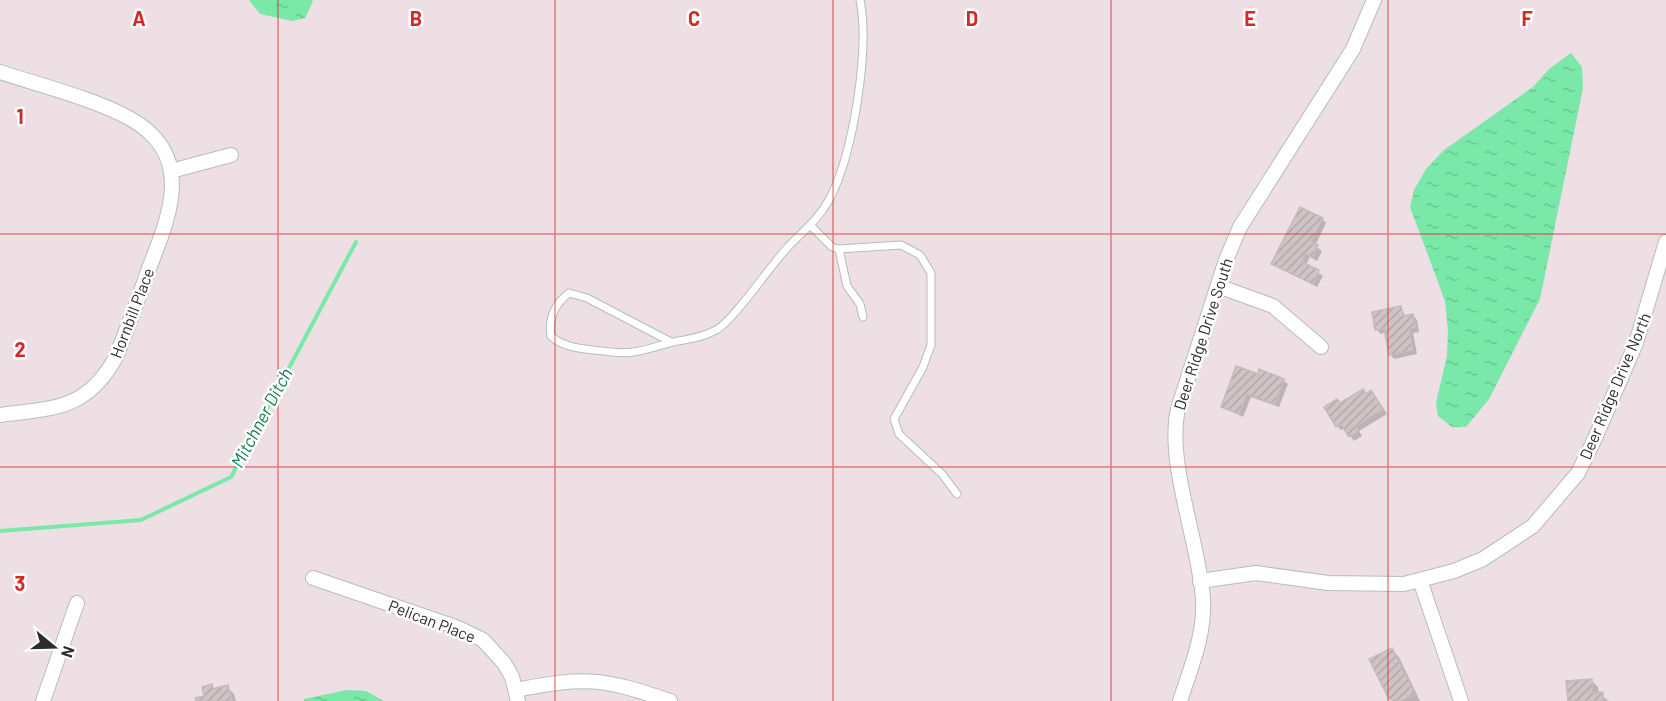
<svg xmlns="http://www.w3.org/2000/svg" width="1666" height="701" font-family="Barlow,sans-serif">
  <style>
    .water { fill: url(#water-ripples) }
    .shadow { fill: #0003 }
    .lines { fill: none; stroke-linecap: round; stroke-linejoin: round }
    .stream { stroke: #79e8a9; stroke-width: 4 }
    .building { fill: url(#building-hatch); stroke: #c8b9bc; stroke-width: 1.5 }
    .lane-casing { stroke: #b3bebe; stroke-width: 9 }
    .street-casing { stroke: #b3bebe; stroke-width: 16 }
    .lane { stroke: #fff; stroke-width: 7 }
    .street { stroke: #fff; stroke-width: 14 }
    .grid { fill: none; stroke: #d62828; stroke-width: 1.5; stroke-opacity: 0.55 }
    .labels { text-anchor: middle; stroke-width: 5; stroke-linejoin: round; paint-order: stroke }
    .street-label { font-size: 16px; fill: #2c2c2c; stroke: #fff }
    .water-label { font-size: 18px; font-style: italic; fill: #15824c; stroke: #fff }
    .grid-label { font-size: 20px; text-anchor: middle; font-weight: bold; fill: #d62828; stroke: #fff; stroke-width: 5; stroke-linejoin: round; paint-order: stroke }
  </style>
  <defs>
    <pattern id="water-ripples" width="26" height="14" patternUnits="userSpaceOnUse" patternTransform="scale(1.5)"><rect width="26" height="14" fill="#79e8a9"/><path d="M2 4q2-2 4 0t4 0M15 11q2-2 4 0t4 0" fill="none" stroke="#69c792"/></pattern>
    <pattern id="building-hatch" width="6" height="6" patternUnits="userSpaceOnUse" patternTransform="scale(1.5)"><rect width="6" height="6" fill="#cfc3c6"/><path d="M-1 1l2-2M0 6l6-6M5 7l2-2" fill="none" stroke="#b2a8aa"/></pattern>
  </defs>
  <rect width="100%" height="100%" fill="#eddfe3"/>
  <g class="water">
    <path d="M249 0H312L313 1 305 18 292 21 260 14Z"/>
    <path d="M1571 53 1582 67 1583 88 1540 299 1489 399 1466 427H1452L1438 416 1436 403 1447 356 1448 331 1445 301 1410 207 1414 190 1426 169 1444 150 1533 87 1549 69Z"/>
    <path d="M347 690 366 691 384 701H304V699Z"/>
  </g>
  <g class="shadow">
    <path d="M1322 219 1326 223 1315 246 1322 251 1317 261 1310 257 1306 265 1323 276 1317 287 1273 264Z"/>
    <path d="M1401 308 1406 317 1413 315 1417 320 1419 332 1413 333 1417 354 1394 359 1390 354 1386 332 1381 334 1376 329Z"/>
    <path d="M1259 376 1283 380 1288 384 1279 407 1251 397 1243 417 1223 407Z"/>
    <path d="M1363 391 1376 397 1387 414 1359 431 1362 436 1354 441 1345 428 1341 430 1337 426 1341 404Z"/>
    <path d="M1392 650 1399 657 1420 701H1393L1390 698Z"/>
    <path d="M1591 680 1598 687 1599 694 1609 701H1570Z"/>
    <path d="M211 686 215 690 227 687 234 694 236 701H198L206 697Z"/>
  </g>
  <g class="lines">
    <path class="stream" d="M0 531 141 520 231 477 356 242"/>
  </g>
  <g class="building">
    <path d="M1300 207 1323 218 1311 242 1318 245 1313 257 1305 254 1302 262 1319 270 1313 284 1271 264Z"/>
    <path d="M1401 306 1403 316 1413 314 1416 328 1409 329 1413 350 1389 355 1384 328 1375 330 1372 312Z"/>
    <path d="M1236 366 1258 374 1259 369 1284 379 1275 404 1247 394 1239 414 1221 407Z"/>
    <path d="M1363 389 1366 394 1371 390 1383 409 1356 426 1359 431 1349 437 1341 424 1336 427 1324 407 1337 399 1340 403Z"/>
    <path d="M1392 648 1415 694 1401 701 1389 699 1369 659Z"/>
    <path d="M1592 679 1593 693 1603 692V701H1568L1566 681Z"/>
    <path d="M212 684 213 689 228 685 232 701H196L195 698 204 696 202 687Z"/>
  </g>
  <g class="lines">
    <defs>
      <g id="lane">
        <path d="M811 226 832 247 839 249 901 245 920 255 931 273V345L923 367 894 419 899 434 942 474 957 494"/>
        <path d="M839 249 847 286 860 304 863 317"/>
        <path d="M671 342 587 298 569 293C555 304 548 318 551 336 565 350 591 349 611 352 632 355 648 349 669 343 685 339 700 339 716 330 733 321 771 265 787 248 802 232 818 220 829 200 853 155 870 50 860 0"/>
      </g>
      <g id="street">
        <path d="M0 72C39 85 95 99 129 118 197 155 169 217 148 271 138 300 127 329 116 357 87 410 54 408 0 415"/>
        <path d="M171 171 231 155"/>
        <path d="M1218 286 1273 306 1321 347"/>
        <path d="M313 578 456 627 483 640 504 663 512 677 518 701"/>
        <path d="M1420 580 1461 701"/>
        <path d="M1200 581 1256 573 1328 583 1404 584 1454 571 1483 559 1533 526 1578 473 1596 436 1636 343 1666 242"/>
        <path d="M516 690C587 676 602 678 670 701"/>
        <path d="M43 701 77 603"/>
        <path d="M1180 701C1191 667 1205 635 1203 599 1199 542 1166 462 1178 409L1226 260 1240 227 1353 49 1374 0"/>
      </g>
    </defs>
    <use href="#lane" class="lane-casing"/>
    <use href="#street" class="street-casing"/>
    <use href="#lane" class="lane"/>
    <use href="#street" class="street"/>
  </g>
  <path class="grid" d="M278 0V701M555 0V701M833 0V701M1111 0V701M1388 0V701M0 234H1666M0 467H1666"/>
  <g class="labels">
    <g class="street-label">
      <text transform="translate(132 313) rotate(-69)" y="6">Hornbill Place</text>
      <text transform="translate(1203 334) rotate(-72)" y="6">Deer Ridge Drive South</text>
      <text transform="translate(1615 386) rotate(-67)" y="6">Deer Ridge Drive North</text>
      <text transform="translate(432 621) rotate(21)" y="6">Pelican Place</text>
    </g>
    <g class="water-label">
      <text transform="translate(262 418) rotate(-62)" y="6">Mitchner Ditch</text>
    </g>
  </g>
  <g class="grid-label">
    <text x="139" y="26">A</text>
    <text x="416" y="26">B</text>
    <text x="694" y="26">C</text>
    <text x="972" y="26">D</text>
    <text x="1250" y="26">E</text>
    <text x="1527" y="26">F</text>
    <text x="20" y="124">1</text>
    <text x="20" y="357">2</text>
    <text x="20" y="591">3</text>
  </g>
  <g transform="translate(54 647) rotate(109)" stroke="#ffffff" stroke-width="4.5" paint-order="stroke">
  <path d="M0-4.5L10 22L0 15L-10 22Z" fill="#2c2c2c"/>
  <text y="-9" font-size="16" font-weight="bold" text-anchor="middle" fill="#2c2c2c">N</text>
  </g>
</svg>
